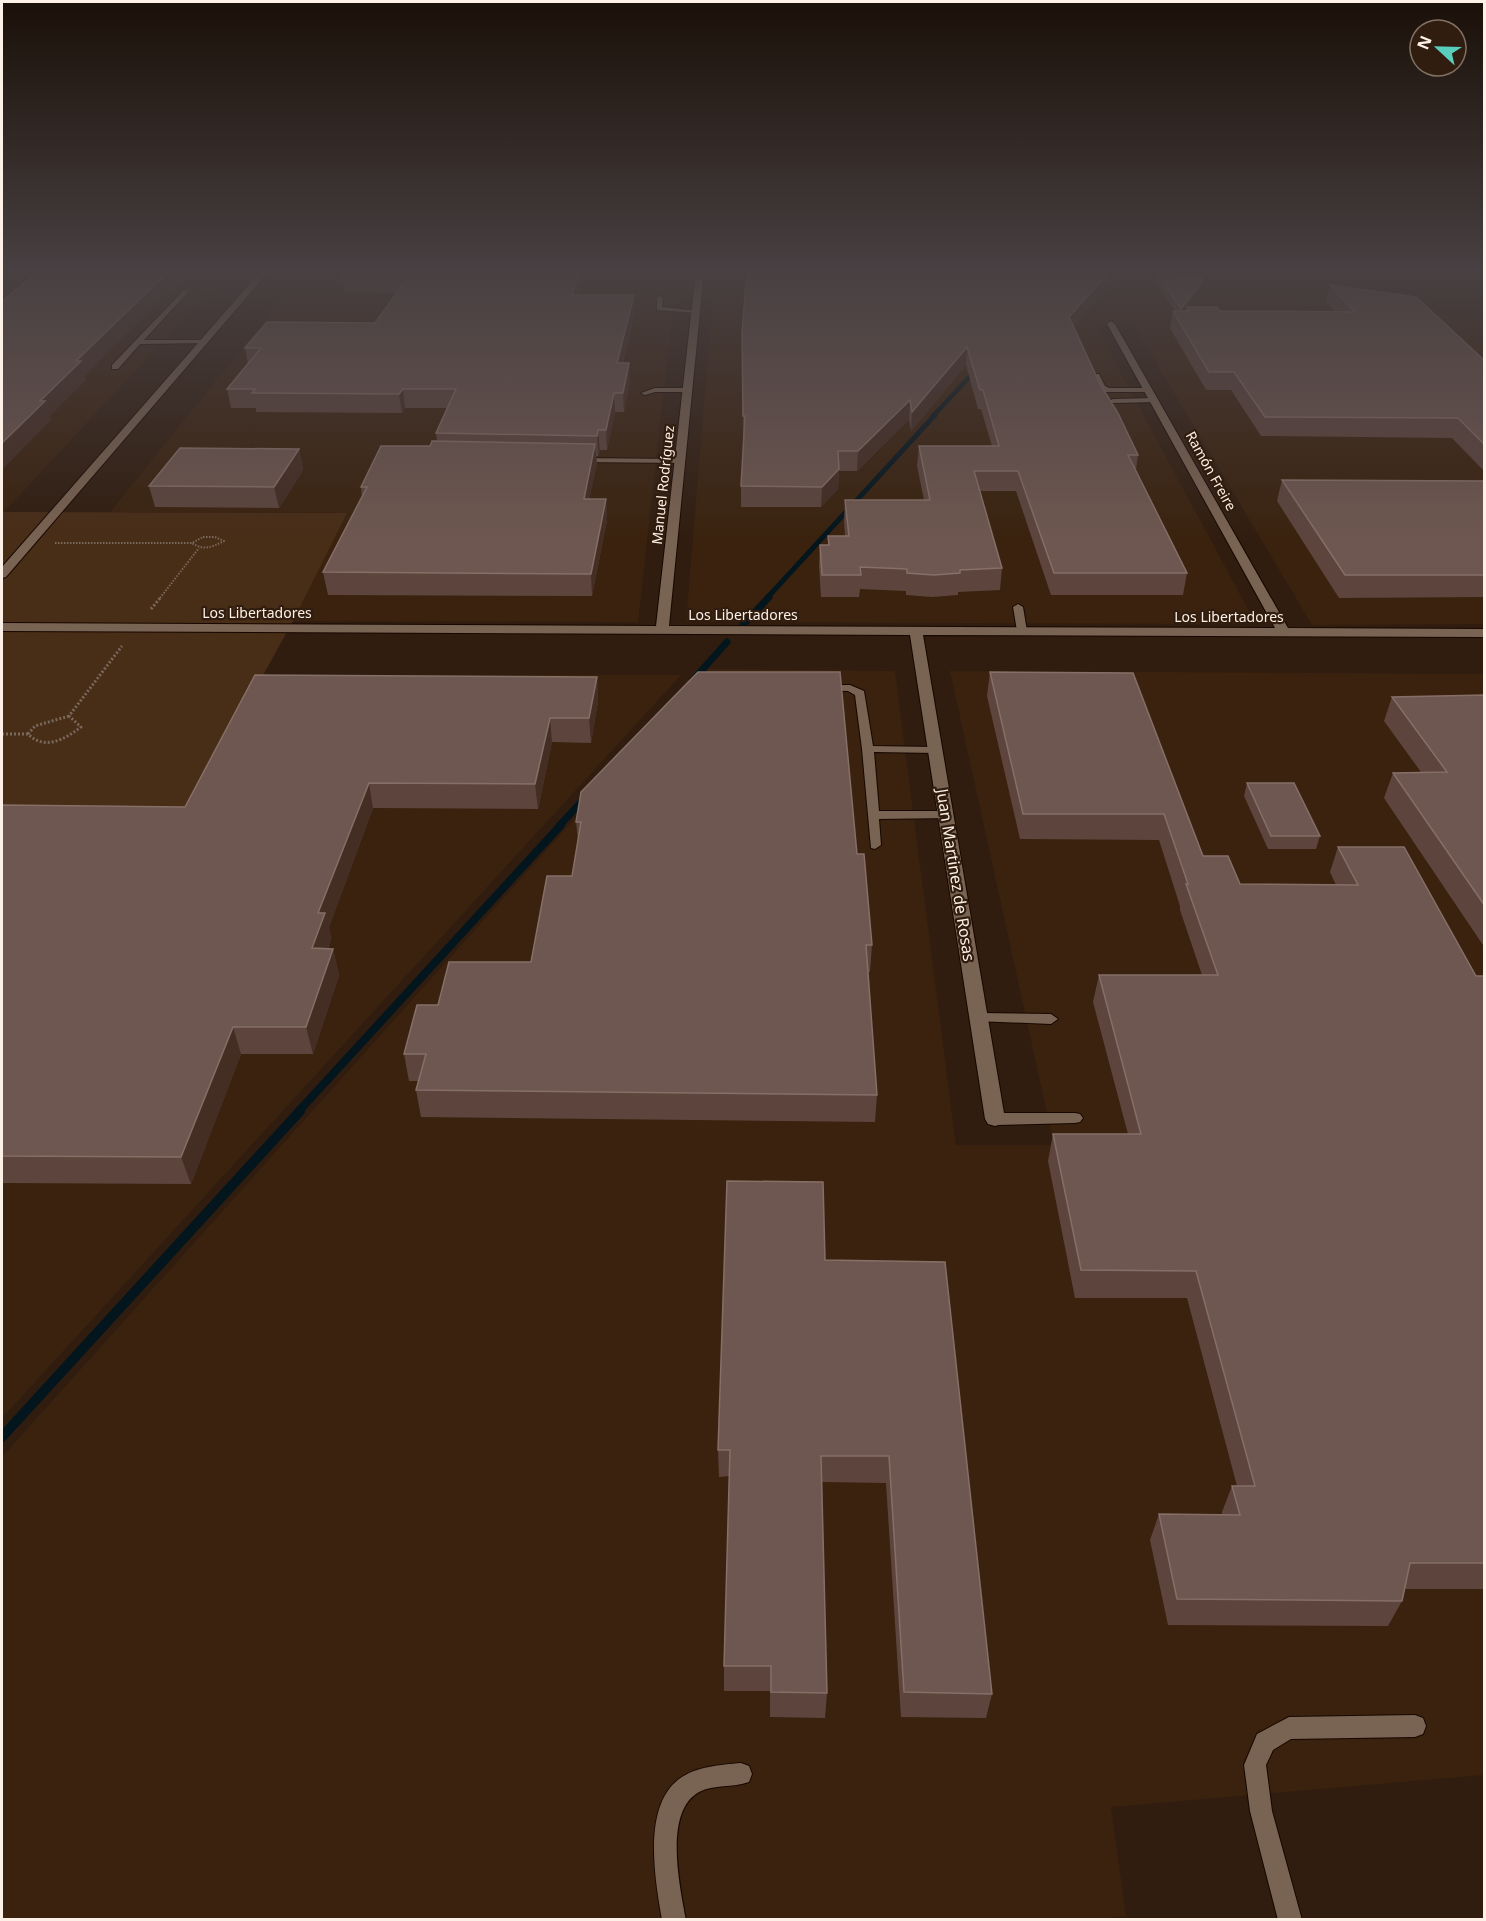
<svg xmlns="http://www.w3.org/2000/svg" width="1486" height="1921" font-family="'Noto Sans',sans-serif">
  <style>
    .built { fill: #3a220e }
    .green { fill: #482d17 }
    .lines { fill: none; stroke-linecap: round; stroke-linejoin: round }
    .stream-far4 { stroke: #03151d; stroke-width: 4.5 }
    .stream-far3 { stroke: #03151d; stroke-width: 5 }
    .stream-far2 { stroke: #03151d; stroke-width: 7 }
    .stream-far1 { stroke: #03151d; stroke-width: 8 }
    .stream { stroke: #03151d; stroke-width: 10 }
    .lane-casing { stroke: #170700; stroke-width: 2 }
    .street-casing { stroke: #170700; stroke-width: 2 }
    .path-far1 { stroke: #79685c; stroke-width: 2; stroke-dasharray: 1.5 1.5; stroke-linecap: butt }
    .path { stroke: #79685c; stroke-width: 3; stroke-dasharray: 2 2; stroke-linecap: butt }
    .lane { fill: #796352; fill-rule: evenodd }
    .street { fill: #796352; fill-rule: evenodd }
    .wall { fill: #5d453e }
    .shaded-wall { fill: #442d23 }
    .building { fill: #6e5750; stroke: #856f67; stroke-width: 1.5 }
    .labels { text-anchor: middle; stroke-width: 4.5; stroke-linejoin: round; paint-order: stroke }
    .far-street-label { font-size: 14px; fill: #fdf0e6; stroke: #301d0f }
    .street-label { font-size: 16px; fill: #fdf0e6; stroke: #301d0f }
  </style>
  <rect width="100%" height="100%" fill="#301d0f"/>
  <g class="built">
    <path d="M2 271H228L4 512H2Z"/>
    <path d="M304 271H677L638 622 293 621 346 513 110 512Z"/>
    <path d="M715 271H1084L1481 319 1484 322V624L1312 625 1133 324 1095 325 1256 624 686 622Z"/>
    <path d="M709 669 895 671 956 1145H1054L950 671 1484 674V1775L1111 1807 1126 1916 1093 1919 2 1920V1457Z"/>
    <path d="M261 675H681L2 1418V819Z"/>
  </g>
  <path class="green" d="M2 512 347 513 293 621 183 820 2 819Z"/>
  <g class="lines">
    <path class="stream-far4" d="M933 416 975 371"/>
    <path class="stream-far3" d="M767 598 935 415"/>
    <g class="stream-far2">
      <path d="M743 625 769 597"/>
      <path d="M693 680 727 642"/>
      <path d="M559 826 585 798"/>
    </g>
    <path class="stream-far1" d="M298 1112 561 825"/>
    <path class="stream" d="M2 1437 300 1111"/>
    <defs>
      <g id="lane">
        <path d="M184 290 189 291 144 340H203L205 343 140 344 118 369H112V365Z"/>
        <path d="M660 296 663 298 662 307 699 311 696 313 657 310V298Z"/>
        <path d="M1093 374H1099L1105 386 1109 388H1148L1152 390 1148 392H1105L1099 389Z"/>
        <path d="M655 388H688L692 390 688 392H655L645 395 641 393Z"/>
        <path d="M1154 398H1157V402L1113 403 1109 401 1113 399Z"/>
        <path d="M577 458 680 459 684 461 680 463 580 462H577Z"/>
        <path d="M1018 604 1023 607 1027 631 1022 634 1017 631 1013 607Z"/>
        <path d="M825 685H850L864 691 873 746 935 747 941 750 935 753 874 752 879 811H946L952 815 950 818 879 819 881 845 875 849 871 848 862 749 855 695 848 691 821 690 820 688Z"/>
        <path d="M980 1013 1051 1014 1058 1019 1051 1024 975 1021 973 1018 975 1015Z"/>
        <path d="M995 1113H1075L1080 1114 1083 1118 1080 1122 1075 1123 995 1125 990 1123 987 1119 990 1115Z"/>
        <path d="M1415 1715 1423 1718 1426 1726 1423 1734 1415 1737 1291 1739 1273 1750 1266 1765 1272 1811 1302 1920H1278L1250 1811 1244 1765 1257 1734 1289 1717Z"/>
        <path d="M741 1763 749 1766 752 1774 749 1782C733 1788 714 1784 699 1792 663 1812 680 1887 686 1920H662C655 1880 642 1807 679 1779 697 1766 720 1765 741 1763Z"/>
      </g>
      <g id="street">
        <path d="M261 271H269L6 577 2 578V567Z"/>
        <path d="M696 271H704L669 626 1275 628 1107 324 1111 321 1115 324 1288 628 1484 629V637L923 635 1005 1119 1002 1124 995 1126 988 1124 985 1119 910 635 2 631V623L656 626Z"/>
      </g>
    </defs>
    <use href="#lane" class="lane-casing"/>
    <use href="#street" class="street-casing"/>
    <g class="path-far1">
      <path d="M203 537H215L224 541C212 547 204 551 192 543Z"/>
      <path d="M55 543H192"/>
      <path d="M160 598 199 548"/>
    </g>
    <g class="path">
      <path d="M151 609 161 597"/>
      <path d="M2 734H28C45 751 65 739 81 727L69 716 122 646"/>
      <path d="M28 734 35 726 69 716"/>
    </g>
    <use href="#lane" class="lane"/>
    <use href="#street" class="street"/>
  </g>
  <g class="wall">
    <path d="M345 271H586L579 295 635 312 623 363 630 382 624 412H615L607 450H600L598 456H596L597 464 589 499H606L607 520 592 596 328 595 323 572 362 497 361 487 437 441 436 433 447 408H405L402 413 256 412V408H231L227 389 248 364 245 348 375 323 397 293 345 292 342 276Z"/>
    <path d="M746 271H1117L1116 277 1074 326 1100 384 1138 455 1136 470 1187 573 1183 595H1051L1016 491H980L1002 568 1000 590 958 592V595L932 597 906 595V591L860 589 859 597H821L819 566 820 545H828V536H845L844 521 845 500H924L917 466 919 446H992L981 409H978L966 365 911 431 909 419 857 471H839L838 489 821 507H741V486L744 435H743L742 332 746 279Z"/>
    <path d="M1157 272 1202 286 1187 307 1220 311 1335 312 1326 302 1330 285 1485 361V472L1452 438 1261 436 1231 390H1206L1170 328 1173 311H1175L1156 281Z"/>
    <path d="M299 449 303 470 279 508 155 507 149 486Z"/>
    <path d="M1282 480 1485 481V597L1339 598 1277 501Z"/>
    <path d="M990 672 1133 673 1203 856 1240 884 1336 885 1330 872 1338 847 1476 976H1485V1589H1405L1402 1601 1388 1626 1168 1625 1150 1540 1159 1514 1222 1515V1512L1232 1486H1237L1187 1298H1075L1048 1161 1053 1134H1128L1093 1002 1099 975H1202L1180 910V906L1159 840 1020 839 987 696Z"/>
    <path d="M597 677 598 701 591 743 552 742 538 809 373 808 329 927 331 939 328 949H333L339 975 313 1054H241L191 1184 2 1183V805L185 807Z"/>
    <path d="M1485 695V948L1384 798 1393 773 1421 772 1384 721 1392 697Z"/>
    <path d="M1247 783 1320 836 1316 849H1268L1244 796Z"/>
    <path d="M581 792 857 854 872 945 870 972H868L877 1095 875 1122 421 1117 416 1090 418 1081H409L404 1054 438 1005 531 962 572 876 578 840 576 822Z"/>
    <path d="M825 1260 992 1694 986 1718 901 1717 886 1483 822 1482 827 1693 825 1718 770 1717V1691H724V1666L729 1476 719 1477 718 1450Z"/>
  </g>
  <g class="shaded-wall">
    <path d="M169 271H189L85 376 86 380 50 416 51 420 2 470V443L76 361Z"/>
    <path d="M580 271H586L573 312 572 295Z"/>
    <path d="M1110 271H1117L1116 277 1067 334 1069 317Z"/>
    <path d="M1204 278 1202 286 1180 318 1181 309Z"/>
    <path d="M634 295 635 312 618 382 617 363Z"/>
    <path d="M967 347 966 365 911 431 912 412Z"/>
    <path d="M629 363 630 382 624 412 623 393Z"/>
    <path d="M403 389 405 408 402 413 399 394Z"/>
    <path d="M614 393 615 412 607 450 606 430Z"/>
    <path d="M910 400 909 419 857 471 858 451Z"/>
    <path d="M598 430 600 450 598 456 597 436Z"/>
    <path d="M595 444 597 464 585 520 584 499Z"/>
    <path d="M299 449 303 470 279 508 274 487Z"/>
    <path d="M839 469 838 489 821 507 822 487Z"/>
    <path d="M606 499 607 520 592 596 591 574Z"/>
    <path d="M597 677 598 701 591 743 589 718Z"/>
    <path d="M550 718 552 742 538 809 535 784Z"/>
    <path d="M369 783 373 808 329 927 331 939 319 975 312 948 318 913Z"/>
    <path d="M333 949 339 975 313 1054 306 1027Z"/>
    <path d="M233 1027 241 1054 191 1184 181 1157Z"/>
  </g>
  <g class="building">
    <path d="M39 271H169L76 361H81L40 401H45L2 443V301Z"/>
    <path d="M345 271H580L572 295H634L617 363H629L623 393H614L606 430H598L597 436 436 433 456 389H403L399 394 252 393 255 389H227L261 348H245L267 322 375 323 409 276H342Z"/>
    <path d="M747 271H1110L1069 317 1100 384 1118 413 1138 455H1128L1187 573H1054L1018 471H974L1002 568 960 570V573L934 575 907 573V569L860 567 861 575H822L820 545H829L828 536H849L845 500H930L919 446H999L983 390H980L967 347 912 412 910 400 858 451H838L839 469 822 487 741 486 745 416H743L742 332Z"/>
    <path d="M1157 272 1204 278 1181 309Z"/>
    <path d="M1330 285 1416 297 1485 361V445L1458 418 1265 417 1234 372H1209L1173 311H1189L1187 307H1217L1220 311 1355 312Z"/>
    <path d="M432 441 595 444 584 499H606L591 574 323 572 367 487H361L381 446H430Z"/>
    <path d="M180 448 299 449 274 487 149 486Z"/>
    <path d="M1282 480 1485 481V575H1345Z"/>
    <path d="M698 672H840L857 854H864L872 945H866L877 1095 416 1090 426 1054H404L417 1005H438L449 962H531L547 876H572L581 822H576L581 792Z"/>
    <path d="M990 672 1133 673 1203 856H1228L1240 884 1358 885 1338 847H1404L1476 976H1485V1563H1410L1402 1601 1177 1599 1159 1514 1240 1515 1232 1486H1255L1196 1271 1081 1270 1053 1134H1141L1099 975H1218L1186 884H1188L1164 814H1023Z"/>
    <path d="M255 675 597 677 589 718H550L535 784 369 783 318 913H325L312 948 333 949 306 1027H233L181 1157 2 1156V805L185 807Z"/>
    <path d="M1485 695V906L1393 773 1447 772 1392 697Z"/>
    <path d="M1247 783H1294L1320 836H1271Z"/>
    <path d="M727 1181 823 1182 825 1260 945 1262 992 1694 904 1692 889 1456H821L827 1693 771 1692V1666H724L730 1450H718Z"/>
  </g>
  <linearGradient id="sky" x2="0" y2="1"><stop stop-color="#1a1008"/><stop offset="0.5" stop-color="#484042"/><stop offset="1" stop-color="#484042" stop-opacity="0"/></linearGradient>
  <rect width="1486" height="540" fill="url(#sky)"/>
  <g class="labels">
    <g class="far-street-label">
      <text transform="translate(1211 471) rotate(61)" y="5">Ramón Freire</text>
      <text transform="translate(663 485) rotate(-84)" y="5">Manuel Rodríguez</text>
      <text x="257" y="618">Los Libertadores</text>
      <text x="743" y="620">Los Libertadores</text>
      <text x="1229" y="622">Los Libertadores</text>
    </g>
    <g class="street-label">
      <text transform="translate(956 875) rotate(81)" y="6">Juan Martinez de Rosas</text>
    </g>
  </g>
  <rect width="1486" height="1921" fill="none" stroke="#fdf0e6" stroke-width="6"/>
  <g transform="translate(1438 48) rotate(292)"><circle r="28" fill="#301d0f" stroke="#827165" stroke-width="1.5"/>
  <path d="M0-4.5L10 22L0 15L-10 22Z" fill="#5acebd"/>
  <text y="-9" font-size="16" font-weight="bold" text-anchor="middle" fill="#fdf0e6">N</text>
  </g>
</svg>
